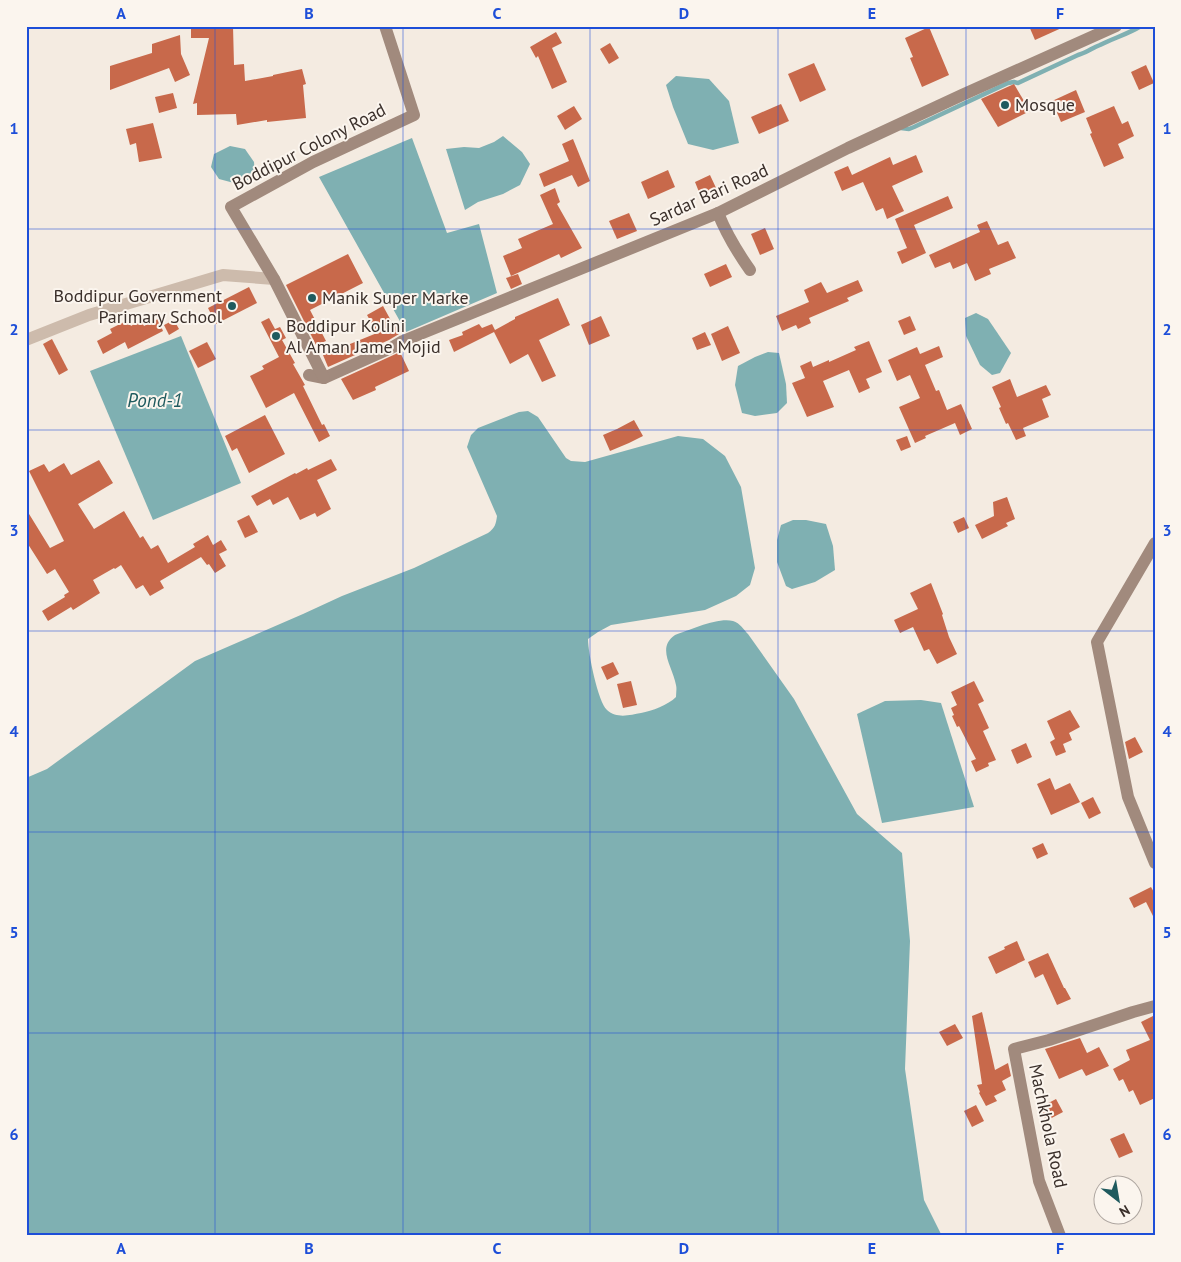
<svg xmlns="http://www.w3.org/2000/svg" width="1181" height="1262" font-family="'PT Sans',sans-serif">
  <style>
    .water { fill: #7fb0b2 }
    .lines { fill: none; stroke-linecap: round; stroke-linejoin: round }
    .stream { stroke: #7fb0b2; stroke-width: 4.5 }
    .building { fill: #c8694b }
    .street { stroke: #cdbbac; stroke-width: 12 }
    .secondary { stroke: #a18a7d; stroke-width: 12 }
    .grid { fill: none; stroke: #1d4ed8; stroke-width: 1; stroke-opacity: 0.55 }
    .poi-dot { fill: #1f5a5e; stroke: #fbf5ee; stroke-width: 2 }
    .labels { text-anchor: middle; stroke-width: 4; stroke-linejoin: round; paint-order: stroke }
    .poi-label { font-size: 18px; fill: #3b302b; stroke: #fbf5ee; text-anchor: start }
    .street-label { font-size: 18px; fill: #3b302b; stroke: #fbf5ee }
    .water-label { font-size: 19px; font-style: italic; fill: #1f5a5e; stroke: #fbf5ee }
    .neatline { fill: none; stroke: #1d4ed8; stroke-width: 2 }
    .grid-label { font-size: 16px; text-anchor: middle; font-weight: bold; fill: #1d4ed8 }
  </style>
  <rect width="100%" height="100%" fill="#f4ebe1"/>
  <g class="water">
    <path d="M676 76 709 79 729 101 739 143 713 150 688 144 673 107 666 85Z"/>
    <path d="M503 136 522 152 530 164 520 185 503 194 478 202 465 210 446 149 464 147 479 148 494 142Z"/>
    <path d="M412 138 447 233 479 224 497 293 406 332 319 177Z"/>
    <path d="M230 146 245 149 254 162 255 178 234 183 219 179 211 167 214 154Z"/>
    <path d="M976 313 988 319 1011 353 1000 373 992 375 980 365 966 336 965 318Z"/>
    <path d="M181 336 241 483 153 520 90 371Z"/>
    <path d="M768 352 779 353 786 384 787 403 777 413 755 416 742 413 735 385 738 366 755 357Z"/>
    <path d="M528 411 538 417 566 458 571 461 585 462 678 436 703 439 725 456 741 487 755 568 750 585 736 596 705 610 611 625 598 632 588 639C588 653 598 702 607 710 617 719 630 715 641 713 652 711 668 705 676 697 676 693 677 689 676 685 673 667 656 648 675 635 690 630 718 617 733 621 740 623 744 630 748 634L794 699 857 814 902 853 910 941 905 1069 924 1200 942 1236H26V778L47 769 195 661 303 614 342 596 414 568 488 533C495 528 496 524 497 516L467 447 471 435 478 428 519 412Z"/>
    <path d="M793 520H806L826 524 833 546 835 570 815 582 792 589 786 586 777 562V540L781 525Z"/>
    <path d="M921 700 941 703 974 807 882 823 857 714 885 701Z"/>
  </g>
  <g class="lines">
    <path class="stream" d="M901 128 909 129 914 127 1008 83 1014 82 1018 83 1078 55C1086 53 1092 48 1100 45 1114 38 1128 34 1141 26"/>
  </g>
  <g class="building">
    <path d="M191 26H233L234 65 244 64 245 81 273 76V75L302 69 306 84 303 85 306 118 267 122V120L237 125 236 114 197 115V103L193 104 209 38H191Z"/>
    <path d="M1029 26H1066L1035 40Z"/>
    <path d="M929 27 949 75 922 87 910 58 913 57 905 38Z"/>
    <path d="M556 32 562 43 552 48 567 82 552 89 538 56 536 58 530 47Z"/>
    <path d="M180 35 181 54 190 75 175 82 169 68 110 90V66L152 53V44Z"/>
    <path d="M610 43 619 58 609 64 600 49Z"/>
    <path d="M814 63 826 90 800 102 788 74Z"/>
    <path d="M1146 65 1154 83 1139 90 1131 72Z"/>
    <path d="M1014 84 1030 111 998 127 981 99Z"/>
    <path d="M1076 90 1085 112 1061 122 1052 101Z"/>
    <path d="M173 93 177 108 159 113 155 97Z"/>
    <path d="M781 104 789 121 759 134 751 117Z"/>
    <path d="M574 106 582 119 565 130 557 116Z"/>
    <path d="M1114 106 1122 124 1128 121 1134 136 1118 144 1124 158 1104 167 1090 134 1092 133 1086 118Z"/>
    <path d="M153 123 162 158 139 162 136 143 130 145 126 129Z"/>
    <path d="M573 139 590 181 578 187 572 175 544 187 539 174 569 161 562 144Z"/>
    <path d="M916 155 923 172 892 186 904 211 887 219 883 208 876 211 863 182 842 191 834 172 848 166 852 175 890 157 893 165Z"/>
    <path d="M668 170 675 187 648 199 641 182Z"/>
    <path d="M710 175 717 190 701 197 695 182Z"/>
    <path d="M555 188 560 202 557 204 582 248 561 258 559 254 511 276 503 256 522 248 518 239 553 224 540 195Z"/>
    <path d="M948 196 953 208 914 225 926 253 902 264 897 252 907 248 895 219Z"/>
    <path d="M629 213 637 231 617 239 609 221Z"/>
    <path d="M987 221 998 245 1008 241 1016 258 989 269 991 274 975 281 967 263 953 269 950 262 935 268 929 255 980 232 977 225Z"/>
    <path d="M765 228 774 249 760 255 751 234Z"/>
    <path d="M348 254 363 283 310 310 326 341 316 345 286 285Z"/>
    <path d="M726 264 732 277 710 287 704 274Z"/>
    <path d="M518 274 522 284 511 289 506 278Z"/>
    <path d="M858 280 863 291 847 298 849 301 809 318 811 323 798 329 796 325 782 331 776 316 809 302 804 290 821 282 827 293Z"/>
    <path d="M249 287 257 303 216 324 208 308Z"/>
    <path d="M558 298 570 325 539 340 556 376 542 382 528 354 510 364 494 332 454 352 449 340 463 335 462 332 479 324 482 328 492 324 495 330 515 319V317Z"/>
    <path d="M383 306 394 326 395 325 399 334 389 340 328 367 323 355 377 333 367 315Z"/>
    <path d="M601 316 610 336 589 345 581 325Z"/>
    <path d="M910 316 916 330 904 335 898 321Z"/>
    <path d="M269 318 275 329 280 327 286 338 282 340 295 363 293 364 305 385 303 386 322 425 324 424 330 436 319 442 294 393 266 408 250 376 264 369 262 366 279 357 261 322Z"/>
    <path d="M158 319 163 331 128 349 125 342 103 354 97 341 112 333 110 329 128 320 131 326 141 320 144 326Z"/>
    <path d="M174 320 179 329 169 335 164 325Z"/>
    <path d="M728 326 740 353 722 361 711 334Z"/>
    <path d="M705 332 711 345 697 350 692 338Z"/>
    <path d="M52 339 68 370 59 375 43 344Z"/>
    <path d="M869 341 882 372 866 379 870 388 859 393 849 370 823 381 834 407 807 417 792 383 805 378 800 366 811 361 813 367 829 360V362L856 350 854 347Z"/>
    <path d="M207 342 216 359 198 368 189 351Z"/>
    <path d="M939 346 943 357 925 365 936 391 939 390 947 410 961 404 972 429 960 435 955 423 925 436 926 438 915 443 899 407 920 398 910 375 897 381 888 360 917 347 920 354Z"/>
    <path d="M400 352 409 371 375 387 376 390 353 400 341 379Z"/>
    <path d="M1010 379 1017 397 1046 385 1051 395 1042 399 1049 417 1023 428 1026 436 1016 440 1008 423 1006 424 999 408 1001 407 992 387Z"/>
    <path d="M265 415 285 454 249 473 237 448 232 451 225 436Z"/>
    <path d="M634 420 643 436 629 443 610 451 603 435 617 429Z"/>
    <path d="M907 436 911 447 901 451 896 440Z"/>
    <path d="M331 459 337 470 317 480 331 509 317 517 315 513 300 520 288 497 273 505 270 499 257 506 251 496 295 473 296 474 307 468 308 470Z"/>
    <path d="M99 460 113 483 78 504 94 529 124 511 140 538 143 536 151 549 158 545 168 563 195 547 193 544 208 535 213 545 221 540 227 550 219 554 226 566 215 573 209 564 207 565 201 557 160 581 164 588 150 596 143 585 136 589 121 565 115 569 114 568 93 580 100 593 73 610 71 607 48 621 42 611 65 597 64 595 69 592 55 569 47 574 26 541V509L50 548 64 541 29 471 44 464 49 472 64 463 71 475Z"/>
    <path d="M1007 497 1015 519 1006 523 1008 526 982 539 975 525 994 516 993 502Z"/>
    <path d="M249 515 258 532 245 538 237 521Z"/>
    <path d="M964 517 969 528 958 533 953 522Z"/>
    <path d="M931 583 943 614 942 615 949 637 957 654 937 664 929 649 924 651 913 627 900 633 894 620 918 609 910 593Z"/>
    <path d="M613 662 619 674 607 680 601 667Z"/>
    <path d="M631 681 637 705 623 708 617 684Z"/>
    <path d="M974 681 984 701 978 704 989 728 983 731 996 760 988 763 989 766 976 772 971 761 976 759 959 726 957 727 952 716 954 715 951 708 957 705 951 692Z"/>
    <path d="M1070 710 1080 727 1069 733 1072 740 1063 744 1066 752 1056 756 1050 742 1055 739 1047 721Z"/>
    <path d="M1135 737 1143 752 1129 759 1125 742Z"/>
    <path d="M1026 743 1032 757 1017 764 1011 750Z"/>
    <path d="M1050 778 1055 790 1070 783 1080 802 1051 815 1037 784Z"/>
    <path d="M1093 797 1101 813 1089 819 1081 803Z"/>
    <path d="M1043 843 1048 854 1037 859 1032 848Z"/>
    <path d="M1151 887 1155 894V920L1146 902 1134 908 1129 898Z"/>
    <path d="M1017 941 1025 960 996 974 988 957 1005 949 1004 947Z"/>
    <path d="M1048 953 1064 988H1065L1071 999 1057 1005 1043 974 1035 978 1028 962Z"/>
    <path d="M982 1012 995 1070 1008 1063 1011 1076 1002 1081 1006 1090 994 1096 997 1101 986 1106 979 1093 980 1092 977 1085 982 1084 972 1016Z"/>
    <path d="M1155 1015V1098L1140 1105 1133 1090 1129 1092 1123 1079 1119 1081 1113 1069 1130 1060 1126 1050 1150 1040 1141 1022Z"/>
    <path d="M955 1024 963 1038 947 1046 939 1032Z"/>
    <path d="M1080 1038 1087 1053 1099 1047 1109 1066 1086 1076 1082 1069 1059 1079 1045 1049Z"/>
    <path d="M1056 1099 1063 1112 1046 1121 1039 1108Z"/>
    <path d="M976 1105 984 1121 972 1127 964 1111Z"/>
    <path d="M1124 1133 1133 1152 1119 1158 1110 1139Z"/>
  </g>
  <g class="lines">
    <path class="street" d="M26 340 89 315 223 275 274 279"/>
    <g class="secondary">
      <path d="M718 213C726 233 738 253 750 270"/>
      <path d="M309 375 324 378 393 347 403 341 718 213 848 148 962 95 1116 26"/>
      <path d="M324 378 274 279 231 207 313 162 414 115 385 26"/>
      <path d="M1155 543 1097 642 1128 797 1155 863"/>
      <path d="M1060 1236 1039 1181 1014 1049 1049 1040 1133 1012 1155 1006"/>
    </g>
  </g>
  <path class="grid" d="M215 26V1236M403 26V1236M590 26V1236M778 26V1236M966 26V1236M26 229H1155M26 430H1155M26 631H1155M26 832H1155M26 1033H1155"/>
  <g class="poi-dot">
    <circle cx="1005" cy="105" r="5"/>
    <circle cx="312" cy="298" r="5"/>
    <circle cx="232" cy="306" r="5"/>
    <circle cx="276" cy="336" r="5"/>
  </g>
  <g class="labels">
    <g class="poi-label">
      <text x="1015" y="111">Mosque</text>
      <text x="222" y="302" text-anchor="end">Boddipur Government<tspan x="222" dy="21">Parimary School</tspan></text>
      <text x="322" y="304">Manik Super Marke</text>
      <text x="286" y="332">Boddipur Kolini<tspan x="286" dy="21">Al Aman Jame Mojid</tspan></text>
    </g>
    <g class="street-label">
      <text transform="translate(309 147) rotate(-27)" y="6">Boddipur Colony Road</text>
      <text transform="translate(709 195) rotate(-24)" y="6">Sardar Bari Road</text>
      <text transform="translate(1048 1126) rotate(78)" y="6">Machkhola Road</text>
    </g>
    <g class="water-label">
      <text x="155" y="407">Pond-1</text>
    </g>
  </g>
  <rect width="1181" height="1262" fill="none" stroke="#fbf5ee" stroke-width="55"/>
  <g transform="translate(1118 1200) rotate(149)"><circle r="24" fill="#fbf5ee" stroke="#aea6a0"/>
  <path d="M0-4L9 19L0 12L-9 19Z" fill="#1f5a5e"/>
  <text y="-8" font-size="14" font-weight="bold" text-anchor="middle" fill="#3b302b">N</text>
  </g>
  <rect x="28" y="28" width="1126" height="1206" class="neatline"/>
  <g class="grid-label">
    <text x="121" y="19">A</text>
    <text x="309" y="19">B</text>
    <text x="497" y="19">C</text>
    <text x="684" y="19">D</text>
    <text x="872" y="19">E</text>
    <text x="1060" y="19">F</text>
    <text x="14" y="134">1</text>
    <text x="1167" y="134">1</text>
    <text x="14" y="335">2</text>
    <text x="1167" y="335">2</text>
    <text x="14" y="536">3</text>
    <text x="1167" y="536">3</text>
    <text x="14" y="737">4</text>
    <text x="1167" y="737">4</text>
    <text x="14" y="938">5</text>
    <text x="1167" y="938">5</text>
    <text x="14" y="1140">6</text>
    <text x="1167" y="1140">6</text>
    <text x="121" y="1254">A</text>
    <text x="309" y="1254">B</text>
    <text x="497" y="1254">C</text>
    <text x="684" y="1254">D</text>
    <text x="872" y="1254">E</text>
    <text x="1060" y="1254">F</text>
  </g>
</svg>
